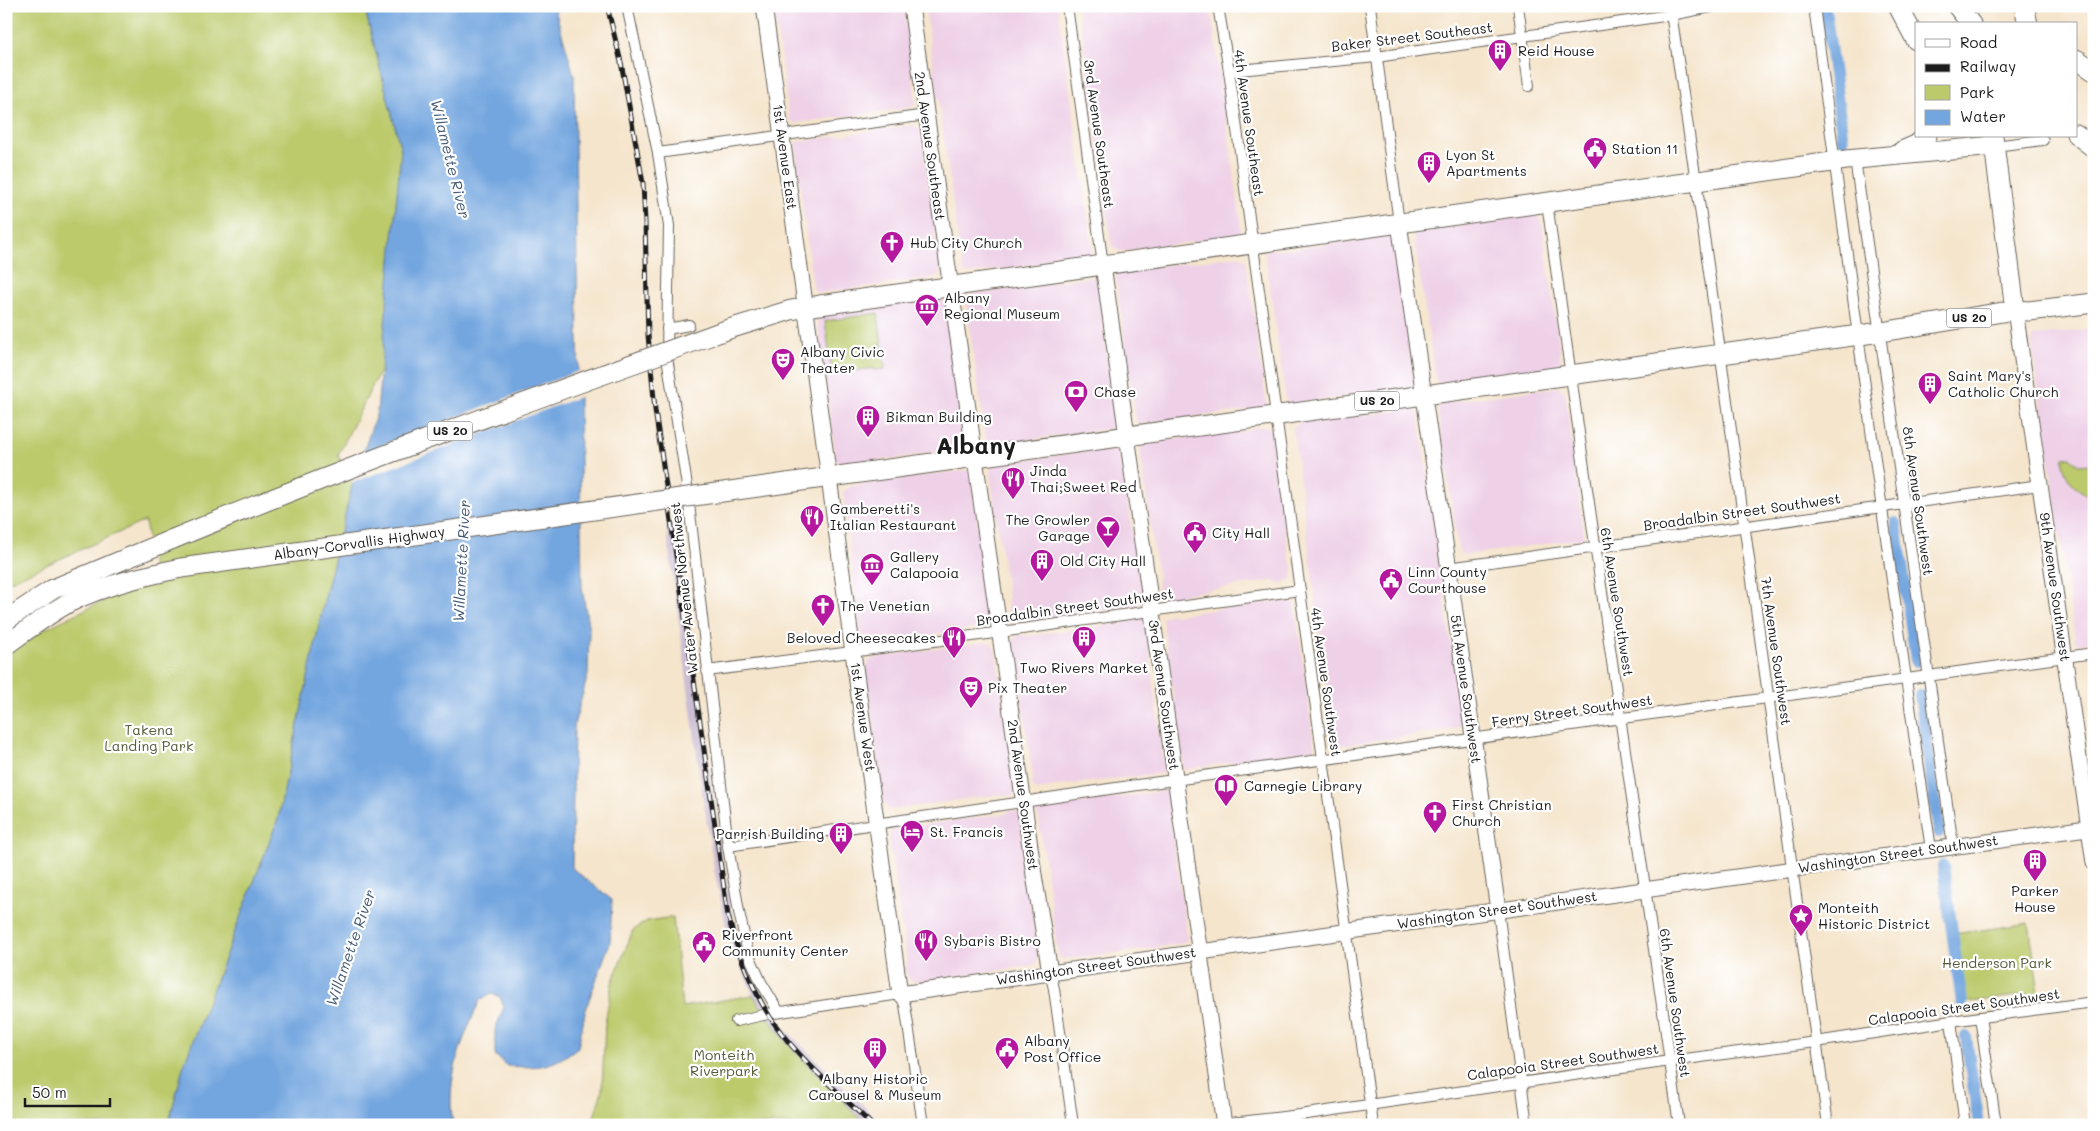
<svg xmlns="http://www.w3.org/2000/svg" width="2100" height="1131" font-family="Mali,sans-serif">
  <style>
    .built { fill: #eed0e7 }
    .industrial { fill: #ccbed3 }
    .green { fill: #bcca6c; stroke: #6c7344 }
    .water { fill: #73a6df; stroke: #48617e }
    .pier { fill: #f5e5cc }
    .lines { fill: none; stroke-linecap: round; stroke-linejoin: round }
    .canal { stroke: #73a6df; stroke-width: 12 }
    .street-casing { stroke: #68625a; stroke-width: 12 }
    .secondary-casing { stroke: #68625a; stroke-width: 17 }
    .highway-casing { stroke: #68625a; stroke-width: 21 }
    .street { stroke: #fff; stroke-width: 10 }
    .secondary { stroke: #fff; stroke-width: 15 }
    .highway { stroke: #fff; stroke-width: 19 }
    .rail-casing { stroke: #1c1c1c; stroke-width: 5 }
    .rail { stroke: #fff; stroke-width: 3; stroke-dasharray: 9; stroke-linecap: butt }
    .highway-bridge-casing { stroke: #68625a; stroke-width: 21; stroke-linecap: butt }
    .highway-bridge { stroke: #fff; stroke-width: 19 }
    .labels { text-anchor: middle; stroke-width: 4.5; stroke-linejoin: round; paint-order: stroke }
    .shield { fill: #fff; stroke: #606060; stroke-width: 1 }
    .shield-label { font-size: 12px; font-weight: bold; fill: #1c1c1c }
    .street-label { font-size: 14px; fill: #1c1c1c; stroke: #fff }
    .poi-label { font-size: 14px; fill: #1c1c1c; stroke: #fff; text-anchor: start }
    .park-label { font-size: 14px; fill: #545938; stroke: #fff }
    .water-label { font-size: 15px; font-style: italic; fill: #435a74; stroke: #fff }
    .town-label { font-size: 24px; font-weight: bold; fill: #1c1c1c; stroke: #fff }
  </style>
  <rect width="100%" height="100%" fill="#fff"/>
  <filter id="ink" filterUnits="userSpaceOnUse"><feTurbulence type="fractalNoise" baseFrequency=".02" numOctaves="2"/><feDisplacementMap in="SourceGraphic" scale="10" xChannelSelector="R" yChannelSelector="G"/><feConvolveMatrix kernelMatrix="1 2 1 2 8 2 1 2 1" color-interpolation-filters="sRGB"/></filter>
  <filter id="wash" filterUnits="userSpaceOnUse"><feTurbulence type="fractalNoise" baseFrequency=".0096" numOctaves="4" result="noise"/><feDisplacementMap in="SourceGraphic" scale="20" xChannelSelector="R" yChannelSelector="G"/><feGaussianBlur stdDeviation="1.12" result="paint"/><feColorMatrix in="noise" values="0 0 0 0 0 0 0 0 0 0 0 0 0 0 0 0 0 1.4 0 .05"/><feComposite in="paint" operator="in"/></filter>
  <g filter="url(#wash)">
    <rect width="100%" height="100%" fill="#f5e5cc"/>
    <g class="built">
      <path d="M774 6H904L916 104 908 108 795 123 791 121 789 118Z"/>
      <path d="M925 6H1058L1092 247 1091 254 1087 257 990 271 967 274 963 272Z"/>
      <path d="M1078 6H1210L1239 210 1241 228 1240 233 1237 236 1129 251H1119L1112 247Z"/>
      <path d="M913 125 921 130 941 273 939 277 817 293 813 288 795 144 797 142Z"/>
      <path d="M1535 215 1539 217 1542 223 1561 360 1559 366 1548 369 1440 383 1436 381 1413 232 1415 229 1427 226 1432 229H1439Z"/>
      <path d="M1389 236 1394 240 1415 383 1414 388 1391 389 1288 405 1286 401 1265 253 1266 250 1291 249Z"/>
      <path d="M1238 256 1246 260 1267 408 1138 424 1136 421 1116 276 1119 272Z"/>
      <path d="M1091 277 1095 278 1097 283 1116 421 1114 426 1112 428 991 445 988 444 986 441 966 301 968 296 970 294Z"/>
      <path d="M940 297 944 299 947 305 966 444 965 448 843 466 839 465 836 459 817 319 820 314Z"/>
      <path d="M2094 328V642L2076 644 2031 337Z"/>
      <path d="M1558 387 1565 392 1584 538 1467 555 1461 554 1459 551 1456 534 1438 411 1440 405 1442 403Z"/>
      <path d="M1409 407 1414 409 1419 416 1462 724 1455 729 1342 745 1334 741 1293 428 1301 421 1311 422 1397 411Z"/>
      <path d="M1266 426 1271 431 1275 473 1289 558 1293 568 1292 579 1282 583 1272 581 1203 591 1179 595 1170 600H1163L1157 592 1158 579 1140 449 1145 443 1249 430 1253 427Z"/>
      <path d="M1113 448 1120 453 1143 601 1135 606 1015 623 1011 621 1007 612 1008 597 990 473 992 467 996 464Z"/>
      <path d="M967 470 971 473 989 611 988 624 984 627 880 642H864L861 638 843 492 851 486Z"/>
      <path d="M1286 600 1292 602 1295 606 1314 746 1312 750 1199 767 1187 770 1183 768 1181 743 1162 618 1171 614 1176 615Z"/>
      <path d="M1137 618H1142L1146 621 1163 760 1166 763 1164 773 1064 785 1036 791 1031 784 1033 778 1015 650 1012 643 1013 639 1020 635 1027 636 1130 622Z"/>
      <path d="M986 642 992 644 995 649 1017 791 1014 795 1009 796 1000 794 890 810 885 805 882 790 866 668 869 661 878 657Z"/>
      <path d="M1161 790 1170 793 1171 797 1169 806 1170 819 1188 940 1179 944 1140 950 1062 959 1058 956 1039 819 1036 812 1043 806 1054 807 1158 792Z"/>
      <path d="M1009 811H1016L1019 814 1037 951V963L1033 965 920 982 910 980 905 971 907 960 889 839 890 833 892 829 1005 814Z"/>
    </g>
    <path class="industrial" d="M675 525 723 868 738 942 754 980 774 1015 786 1030 864 1106 880 1125H866L784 1040 753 995 729 939 715 874 702 791 666 526Z"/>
    <g class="green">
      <path d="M6 6H364L401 150 382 367 338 455 353 482 325 597 278 819 184 1064 168 1125H6V648L154 576 145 521 6 583Z"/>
      <path d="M878 313 885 369 874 370V368L832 374 825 321Z"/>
      <path d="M2071 457 2078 465 2094 464V494L2089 496C2074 488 2062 475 2064 458Z"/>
      <path d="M673 917 682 1007 753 995 784 1040 866 1125H588L593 1120 602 1091 605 1023 612 983 633 930 647 921Z"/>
      <path d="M2029 923 2039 993 1964 1003 1954 934Z"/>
    </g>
    <path class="water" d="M364 6H554L574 75 582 587 589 631 588 675 574 725 572 868 612 900 610 942 586 1008 578 1047C552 1068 539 1068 507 1066L495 1055V1030L504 1007 500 997 492 994 480 1000C462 1041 445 1078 453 1125H168L184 1064 278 819 325 597 353 482 377 412 401 150Z"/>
    <path class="pier" d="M581 370 582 396 351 483 361 453Z"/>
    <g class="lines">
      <g class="canal">
        <path d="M1825 9 1843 140"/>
        <path d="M1896 523 1916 661"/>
        <path d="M1920 695 1939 832"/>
        <path d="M1943 866 1962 1003"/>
        <path d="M1966 1037 1979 1125"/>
      </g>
    </g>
  </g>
  <g filter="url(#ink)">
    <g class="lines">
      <defs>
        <g id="street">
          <path d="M627 6 658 153 669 226 667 357 687 486 728 846 739 912 748 953 761 982 779 1012"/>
          <path d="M1067 6 1103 265"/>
          <path d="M1218 6 1229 71 1373 1125"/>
          <path d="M1370 6 1399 223"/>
          <path d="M1518 6 1529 86"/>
          <path d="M1670 6 1702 222 1828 1125"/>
          <path d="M1814 6C1851 287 1889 569 1931 849"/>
          <path d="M1229 71 1376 57 1671 15 1716 6"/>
          <path d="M1994 146 2043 140"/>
          <path d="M658 153 926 115"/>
          <path d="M1855 159 1953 846"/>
          <path d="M1547 202C1588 510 1636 817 1679 1125"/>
          <path d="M667 329 689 325"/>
          <path d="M1448 568 2040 485"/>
          <path d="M707 671 987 634 1300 590"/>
          <path d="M728 846 1116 788 2094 653"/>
          <path d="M1498 910 1527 1125"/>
          <path d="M1050 972 1054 989 1073 1125"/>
          <path d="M1980 1017 1996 1125"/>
          <path d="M736 1021 768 1014 900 994 905 1005 923 1125"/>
          <path d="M1951 1021 1965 1125"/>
          <path d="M1214 1125 1300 1115 1670 1061 1816 1042 1951 1021 2094 1002"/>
        </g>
        <g id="secondary">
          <path d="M764 6 900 994 2094 827"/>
          <path d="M911 6 1034 875 1050 972"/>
          <path d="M1399 223 1498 910"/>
          <path d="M1103 265 1224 1125"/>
          <path d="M2015 310 2094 863"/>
        </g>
        <g id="highway">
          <path d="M1898 6 1916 40"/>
          <path d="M1957 6 1971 24"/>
          <path d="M2024 6 2028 24"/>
          <path d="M2076 59 2094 71"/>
          <path d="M2076 134 2094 148"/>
          <path d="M1993 136 2015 310"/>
          <path d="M1902 151 1916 145 1927 136"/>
          <path d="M729 329 791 310 820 305 1846 160 1994 146"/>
          <path d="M787 483 1881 332 2015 310 2029 311 2094 303"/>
          <path d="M6 620 53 589 173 539"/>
          <path d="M6 645C27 630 48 614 70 602 104 585 144 576 181 568"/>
        </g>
      </defs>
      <use href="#street" class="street-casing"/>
      <use href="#secondary" class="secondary-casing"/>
      <use href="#highway" class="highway-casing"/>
      <use href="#street" class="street"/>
      <use href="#secondary" class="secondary"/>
      <use href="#highway" class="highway"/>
      <defs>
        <path id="rail" d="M607 6 621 62 643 183 645 222 648 335 655 410 728 916C737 950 749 982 767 1012 790 1052 839 1092 872 1125"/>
      </defs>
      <use href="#rail" class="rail-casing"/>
      <use href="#rail" class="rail"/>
      <defs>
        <g id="highway-bridge">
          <path d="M173 539C356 463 543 396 729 329"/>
          <path d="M181 568 787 483"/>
        </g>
      </defs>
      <use href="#highway-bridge" class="highway-bridge-casing"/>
      <use href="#highway-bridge" class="highway-bridge"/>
    </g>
  </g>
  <defs>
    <symbol id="building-pin" viewBox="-11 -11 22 30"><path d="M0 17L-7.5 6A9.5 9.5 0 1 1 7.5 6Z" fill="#b5179e" stroke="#fff"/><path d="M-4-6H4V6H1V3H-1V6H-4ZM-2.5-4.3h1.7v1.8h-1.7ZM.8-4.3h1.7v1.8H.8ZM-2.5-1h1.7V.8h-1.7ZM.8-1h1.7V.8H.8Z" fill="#fff"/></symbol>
    <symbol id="civic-pin" viewBox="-11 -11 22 30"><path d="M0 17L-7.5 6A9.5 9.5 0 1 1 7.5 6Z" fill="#b5179e" stroke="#fff"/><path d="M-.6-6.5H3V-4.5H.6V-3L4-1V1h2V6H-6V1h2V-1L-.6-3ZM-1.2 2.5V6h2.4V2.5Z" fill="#fff"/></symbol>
    <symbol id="church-pin" viewBox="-11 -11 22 30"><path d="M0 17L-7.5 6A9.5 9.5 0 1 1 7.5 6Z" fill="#b5179e" stroke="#fff"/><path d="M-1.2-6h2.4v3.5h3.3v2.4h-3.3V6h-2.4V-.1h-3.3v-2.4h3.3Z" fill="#fff"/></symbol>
    <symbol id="museum-pin" viewBox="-11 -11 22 30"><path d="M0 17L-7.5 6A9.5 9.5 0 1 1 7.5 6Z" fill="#b5179e" stroke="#fff"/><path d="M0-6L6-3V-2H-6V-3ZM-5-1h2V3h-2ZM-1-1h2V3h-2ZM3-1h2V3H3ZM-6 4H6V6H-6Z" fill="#fff"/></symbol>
    <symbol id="theatre-pin" viewBox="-11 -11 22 30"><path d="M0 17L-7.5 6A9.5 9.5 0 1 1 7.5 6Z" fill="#b5179e" stroke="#fff"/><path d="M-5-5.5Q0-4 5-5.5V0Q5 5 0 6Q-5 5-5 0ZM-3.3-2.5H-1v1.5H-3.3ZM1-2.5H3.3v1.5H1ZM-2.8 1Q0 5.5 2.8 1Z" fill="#fff"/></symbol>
    <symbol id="bank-pin" viewBox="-11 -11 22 30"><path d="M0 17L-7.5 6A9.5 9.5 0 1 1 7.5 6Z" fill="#b5179e" stroke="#fff"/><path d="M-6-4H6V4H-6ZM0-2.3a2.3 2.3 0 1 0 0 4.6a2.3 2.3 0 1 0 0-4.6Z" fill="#fff"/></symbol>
    <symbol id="restaurant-pin" viewBox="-11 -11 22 30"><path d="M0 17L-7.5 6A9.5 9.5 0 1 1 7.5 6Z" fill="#b5179e" stroke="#fff"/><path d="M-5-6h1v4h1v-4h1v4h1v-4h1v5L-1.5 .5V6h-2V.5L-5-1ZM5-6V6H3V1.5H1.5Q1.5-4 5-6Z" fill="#fff"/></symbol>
    <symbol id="bar-pin" viewBox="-11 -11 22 30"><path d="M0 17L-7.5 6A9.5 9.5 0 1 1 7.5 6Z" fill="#b5179e" stroke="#fff"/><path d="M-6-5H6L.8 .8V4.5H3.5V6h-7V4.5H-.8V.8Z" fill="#fff"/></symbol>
    <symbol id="library-pin" viewBox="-11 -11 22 30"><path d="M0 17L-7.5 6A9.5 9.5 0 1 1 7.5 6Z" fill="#b5179e" stroke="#fff"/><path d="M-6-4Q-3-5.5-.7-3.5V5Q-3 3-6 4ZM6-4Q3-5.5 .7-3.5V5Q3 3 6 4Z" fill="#fff"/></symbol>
    <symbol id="hotel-pin" viewBox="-11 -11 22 30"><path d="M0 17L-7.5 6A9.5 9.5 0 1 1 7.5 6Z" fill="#b5179e" stroke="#fff"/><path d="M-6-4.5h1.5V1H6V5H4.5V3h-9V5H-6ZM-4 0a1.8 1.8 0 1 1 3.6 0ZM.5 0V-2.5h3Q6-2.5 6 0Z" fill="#fff"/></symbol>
    <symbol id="sight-pin" viewBox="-11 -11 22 30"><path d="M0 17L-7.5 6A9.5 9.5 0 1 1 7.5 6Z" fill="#b5179e" stroke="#fff"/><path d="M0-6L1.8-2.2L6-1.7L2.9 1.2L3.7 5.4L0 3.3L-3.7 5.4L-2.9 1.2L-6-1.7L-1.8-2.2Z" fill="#fff"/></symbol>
  </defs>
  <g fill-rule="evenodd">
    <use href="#building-pin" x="1486" y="37" width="28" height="38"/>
    <use href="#civic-pin" x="1581" y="135" width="28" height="38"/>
    <use href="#building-pin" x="1415" y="149" width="28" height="38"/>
    <use href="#church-pin" x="878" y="229" width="28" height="38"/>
    <use href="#museum-pin" x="913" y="292" width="28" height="38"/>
    <use href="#theatre-pin" x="769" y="346" width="28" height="38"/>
    <use href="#building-pin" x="1916" y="370" width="28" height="38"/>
    <use href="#bank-pin" x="1062" y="378" width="28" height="38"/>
    <use href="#building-pin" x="854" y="403" width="28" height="38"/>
    <use href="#restaurant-pin" x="999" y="465" width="28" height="38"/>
    <use href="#restaurant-pin" x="798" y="503" width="28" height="38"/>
    <use href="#bar-pin" x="1094" y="514" width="28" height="38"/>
    <use href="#civic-pin" x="1181" y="519" width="28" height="38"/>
    <use href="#building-pin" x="1028" y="547" width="28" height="38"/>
    <use href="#museum-pin" x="858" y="551" width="28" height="38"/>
    <use href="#civic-pin" x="1377" y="566" width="28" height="38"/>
    <use href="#church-pin" x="809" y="592" width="28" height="38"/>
    <use href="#restaurant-pin" x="940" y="624" width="28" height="38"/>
    <use href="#building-pin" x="1070" y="624" width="28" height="38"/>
    <use href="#theatre-pin" x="957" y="674" width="28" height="38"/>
    <use href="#library-pin" x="1212" y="772" width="28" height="38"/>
    <use href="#church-pin" x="1421" y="799" width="28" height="38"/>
    <use href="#hotel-pin" x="898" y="818" width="28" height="38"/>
    <use href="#building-pin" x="827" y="820" width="28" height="38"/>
    <use href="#building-pin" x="2021" y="847" width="28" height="38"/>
    <use href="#sight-pin" x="1787" y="902" width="28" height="38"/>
    <use href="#restaurant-pin" x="912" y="927" width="28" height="38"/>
    <use href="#civic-pin" x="690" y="929" width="28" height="38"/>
    <use href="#building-pin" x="861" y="1035" width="28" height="38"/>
    <use href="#civic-pin" x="993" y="1035" width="28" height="38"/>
  </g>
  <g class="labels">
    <g class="shield">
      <rect x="1946.5" y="308.5" width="45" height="19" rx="4"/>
      <rect x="1354.5" y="391.5" width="45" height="19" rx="4"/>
      <rect x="427.5" y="421.5" width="45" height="19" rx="4"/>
    </g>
    <g class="shield-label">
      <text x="1969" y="322">US 20</text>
      <text x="1377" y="405">US 20</text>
      <text x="450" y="435">US 20</text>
    </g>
    <g class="street-label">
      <text transform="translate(1412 37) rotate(-7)" y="5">Baker Street Southeast</text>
      <text transform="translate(1249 123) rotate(82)" y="5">4th Avenue Southeast</text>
      <text transform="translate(1099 134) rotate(82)" y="5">3rd Avenue Southeast</text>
      <text transform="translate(930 146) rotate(82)" y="5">2nd Avenue Southeast</text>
      <text transform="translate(785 157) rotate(82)" y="5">1st Avenue East</text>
      <text transform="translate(1918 501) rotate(82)" y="5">8th Avenue Southwest</text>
      <text transform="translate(1742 512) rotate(-8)" y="5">Broadalbin Street Southwest</text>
      <text transform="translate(359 543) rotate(-8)" y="5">Albany-Corvallis Highway</text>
      <text transform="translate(2055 587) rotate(82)" y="5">9th Avenue Southwest</text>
      <text transform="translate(684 588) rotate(-96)" y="5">Water Avenue Northwest</text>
      <text transform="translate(1617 602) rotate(81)" y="5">6th Avenue Southwest</text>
      <text transform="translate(1075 607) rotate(-8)" y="5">Broadalbin Street Southwest</text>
      <text transform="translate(1776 651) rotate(82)" y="5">7th Avenue Southwest</text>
      <text transform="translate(1326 682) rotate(82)" y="5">4th Avenue Southwest</text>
      <text transform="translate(1466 689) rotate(82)" y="5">5th Avenue Southwest</text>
      <text transform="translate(1164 695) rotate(82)" y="5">3rd Avenue Southwest</text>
      <text transform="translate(1572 711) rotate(-8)" y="5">Ferry Street Southwest</text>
      <text transform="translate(863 717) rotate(82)" y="5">1st Avenue West</text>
      <text transform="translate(1023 795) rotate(82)" y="5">2nd Avenue Southwest</text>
      <text transform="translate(1898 854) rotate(-8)" y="5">Washington Street Southwest</text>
      <text transform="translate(1497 910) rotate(-8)" y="5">Washington Street Southwest</text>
      <text transform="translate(1096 966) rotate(-8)" y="5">Washington Street Southwest</text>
      <text transform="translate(1675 1003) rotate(82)" y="5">6th Avenue Southwest</text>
      <text transform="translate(1964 1007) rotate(-8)" y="5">Calapooia Street Southwest</text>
      <text transform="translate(1563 1062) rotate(-8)" y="5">Calapooia Street Southwest</text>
    </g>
    <g class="poi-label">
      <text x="1518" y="56">Reid House</text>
      <text x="1612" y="154">Station 11</text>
      <text x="1446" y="160">Lyon St<tspan x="1446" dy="16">Apartments</tspan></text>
      <text x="910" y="248">Hub City Church</text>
      <text x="944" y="303">Albany<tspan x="944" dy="16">Regional Museum</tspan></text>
      <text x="800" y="357">Albany Civic<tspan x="800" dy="16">Theater</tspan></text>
      <text x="1948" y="381">Saint Mary's<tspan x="1948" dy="16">Catholic Church</tspan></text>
      <text x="1094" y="397">Chase</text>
      <text x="886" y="422">Bikman Building</text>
      <text x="1030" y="476">Jinda<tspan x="1030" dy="16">Thai;Sweet Red</tspan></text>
      <text x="830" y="514">Gamberetti's<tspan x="830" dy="16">Italian Restaurant</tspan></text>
      <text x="1090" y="525" text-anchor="end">The Growler<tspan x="1090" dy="16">Garage</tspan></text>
      <text x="1212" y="538">City Hall</text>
      <text x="890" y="562">Gallery<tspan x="890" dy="16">Calapooia</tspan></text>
      <text x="1060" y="566">Old City Hall</text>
      <text x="1408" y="577">Linn County<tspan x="1408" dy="16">Courthouse</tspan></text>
      <text x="840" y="611">The Venetian</text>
      <text x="936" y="643" text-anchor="end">Beloved Cheesecakes</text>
      <text x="1084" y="673" text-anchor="middle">Two Rivers Market</text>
      <text x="988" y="693">Pix Theater</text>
      <text x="1244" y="791">Carnegie Library</text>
      <text x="1452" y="810">First Christian<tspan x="1452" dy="16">Church</tspan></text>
      <text x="930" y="837">St. Francis</text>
      <text x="824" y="839" text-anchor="end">Parrish Building</text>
      <text x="2035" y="896" text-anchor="middle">Parker<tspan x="2035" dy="16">House</tspan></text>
      <text x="1818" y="913">Monteith<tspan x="1818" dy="16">Historic District</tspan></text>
      <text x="722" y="940">Riverfront<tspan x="722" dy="16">Community Center</tspan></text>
      <text x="944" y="946">Sybaris Bistro</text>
      <text x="1024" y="1046">Albany<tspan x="1024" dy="16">Post Office</tspan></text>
      <text x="875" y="1084" text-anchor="middle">Albany Historic<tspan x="875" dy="16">Carousel &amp; Museum</tspan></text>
    </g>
    <g class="park-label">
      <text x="149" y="735">Takena<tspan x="149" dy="16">Landing Park</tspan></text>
      <text x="1997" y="968">Henderson Park</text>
      <text x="724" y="1060">Monteith<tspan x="724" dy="16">Riverpark</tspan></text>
    </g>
    <g class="water-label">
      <text transform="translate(450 159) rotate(76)" y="5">Willamette River</text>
      <text transform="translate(462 561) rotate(-87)" y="5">Willamette River</text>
      <text transform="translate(351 948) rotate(-71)" y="5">Willamette River</text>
    </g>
    <g class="town-label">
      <text x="976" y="454">Albany</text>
    </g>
  </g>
  <rect width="2100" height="1131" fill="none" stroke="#fff" stroke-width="25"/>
  <rect x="1915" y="22" width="162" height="115" fill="#ffffff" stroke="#a4a4a4"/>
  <rect x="1925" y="39" width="25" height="8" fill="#ffffff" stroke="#a4a4a4"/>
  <text x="1960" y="48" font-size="15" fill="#1c1c1c">Road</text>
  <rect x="1925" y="64" width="25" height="8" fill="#1c1c1c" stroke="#a4a4a4"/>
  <text x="1960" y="72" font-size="15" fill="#1c1c1c">Railway</text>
  <rect x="1925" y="85" width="25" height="15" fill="#bcca6c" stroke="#a4a4a4"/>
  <text x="1960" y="98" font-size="15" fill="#1c1c1c">Park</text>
  <rect x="1925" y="110" width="25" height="15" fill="#73a6df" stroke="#a4a4a4"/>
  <text x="1960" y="122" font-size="15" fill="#1c1c1c">Water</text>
  <path d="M25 1098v8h85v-8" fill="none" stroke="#1c1c1c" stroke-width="2.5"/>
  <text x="32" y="1098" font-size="15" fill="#1c1c1c" stroke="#ffffff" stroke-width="4" paint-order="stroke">50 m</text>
</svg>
